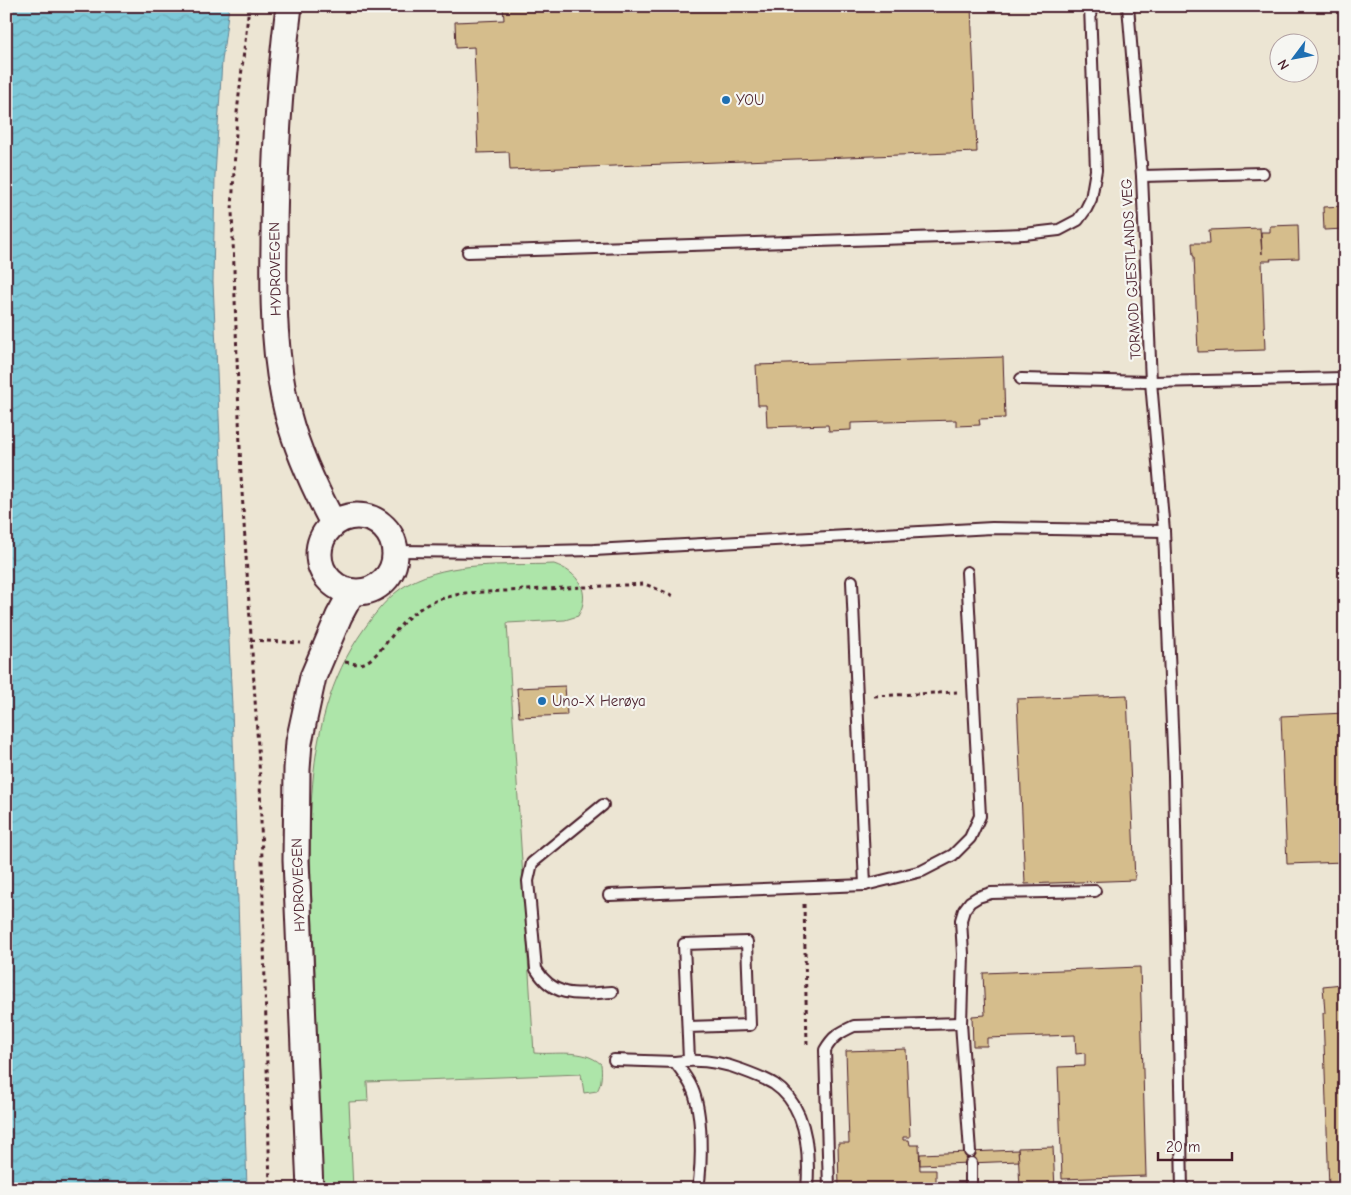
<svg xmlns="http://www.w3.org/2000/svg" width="1351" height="1195" font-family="'Comic Neue',sans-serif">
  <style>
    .built { fill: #ece5d3; fill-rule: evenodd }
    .grass { fill: #ade5a9; stroke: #7c826a }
    .water { fill: url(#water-waves); stroke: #678593 }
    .building { fill: #d5bd8c; stroke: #4a1f2b }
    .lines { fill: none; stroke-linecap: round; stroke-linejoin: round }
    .service-casing { stroke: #4a1f2b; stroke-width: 14 }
    .tertiary-casing { stroke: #4a1f2b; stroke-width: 29 }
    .path { stroke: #4a1f2b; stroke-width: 3; stroke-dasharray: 4 4; stroke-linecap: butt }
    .service { stroke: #f6f6f2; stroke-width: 10 }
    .tertiary { stroke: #f6f6f2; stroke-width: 25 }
    .poi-dot { fill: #1f6fb2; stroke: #f6f6f2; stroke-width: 2 }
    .labels { text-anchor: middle; stroke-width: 4.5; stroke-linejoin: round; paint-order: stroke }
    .poi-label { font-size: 15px; fill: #4a1f2b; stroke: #f6f6f2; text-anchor: start }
    .street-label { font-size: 15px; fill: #4a1f2b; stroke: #f6f6f2 }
  </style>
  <defs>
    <pattern id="water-waves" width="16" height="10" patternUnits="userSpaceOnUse" patternTransform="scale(1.25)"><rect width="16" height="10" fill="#7bc9d9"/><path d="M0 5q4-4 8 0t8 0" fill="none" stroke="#6cacba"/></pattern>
  </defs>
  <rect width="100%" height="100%" fill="#f6f6f2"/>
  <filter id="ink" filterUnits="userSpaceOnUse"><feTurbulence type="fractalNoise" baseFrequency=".02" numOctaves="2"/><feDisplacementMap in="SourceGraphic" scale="10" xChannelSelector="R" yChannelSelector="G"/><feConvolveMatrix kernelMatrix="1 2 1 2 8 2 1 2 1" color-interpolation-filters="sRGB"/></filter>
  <g filter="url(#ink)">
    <path class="built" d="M229 6H1345V1189H247L232 707 213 282 215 176 222 61ZM1278 42H1308V72H1278Z"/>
    <path class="grass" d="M554 564C578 572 592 592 578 616L565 620 507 623 534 1053C556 1055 583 1048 601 1064 602 1073 602 1083 597 1091L584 1093 581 1074 367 1082 368 1101 349 1102 353 1189H323C321 1117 317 1045 315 972 311 859 294 727 364 629 376 612 389 595 408 584 451 560 506 566 554 564Z"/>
    <path class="water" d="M6 6H229L222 61 215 176 213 282 232 707 247 1189H6Z"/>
    <g class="building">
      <path d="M503 6H971L977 152 510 170 509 152 478 153 474 47 456 48 455 22 504 20Z"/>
      <path d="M1345 206V229L1324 230 1323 207Z"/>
      <path d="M1298 225 1299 258 1270 259 1271 261H1262L1265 350 1198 352 1194 256H1193L1192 243H1210L1209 230 1260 228 1262 254 1261 232H1270V226Z"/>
      <path d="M1003 357 1005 418 979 419 980 425 956 426V420L851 423V430L829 431 828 425 767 427 766 405H758L756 365Z"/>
      <path d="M565 686 567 715 519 717 517 688Z"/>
      <path d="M1127 695 1135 880 1025 884 1017 699Z"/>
      <path d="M1345 713V862L1287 864 1281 716Z"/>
      <path d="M1140 967 1146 1176 1062 1179 1058 1067 1085 1066V1053L1076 1054 1075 1035 987 1038V1046H973L972 1016 985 1015 983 973Z"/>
      <path d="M1342 984H1345V1189H1329L1323 1013H1325L1323 986Z"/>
      <path d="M906 1049 910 1137H903V1140H909L910 1145H919L920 1170H936V1189H839L838 1143H849L846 1051Z"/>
      <path d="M1053 1147 1055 1189H1020L1018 1148Z"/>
      <path d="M1018 1150 1019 1161 920 1165V1154Z"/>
    </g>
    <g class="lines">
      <defs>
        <g id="service">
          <path d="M1128 6 1142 176 1151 382 1164 531 1174 775 1182 1189"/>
          <path d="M1142 176 1263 173"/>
          <path d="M468 252 943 237 1024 234 1059 230 1078 220 1086 209 1091 199 1096 170 1090 6"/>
          <path d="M1021 379 1151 382 1345 378"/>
          <path d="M395 551 506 552 594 550 992 528 1164 531"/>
          <path d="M852 581 865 885"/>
          <path d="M603 805 532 863 528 881 536 969C555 1000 580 994 612 992"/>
          <path d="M609 895 865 885 922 871 953 855 970 838 980 816 967 572"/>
          <path d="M688 1027 750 1025 747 942 684 944 689 1060"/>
          <path d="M614 1060 675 1062C681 1070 688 1079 692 1088 703 1113 702 1163 698 1189"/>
          <path d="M675 1062C698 1059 721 1062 742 1070 753 1074 764 1078 774 1084 807 1106 810 1153 807 1189"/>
          <path d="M970 1152 961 1023 963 954 961 920 964 910 970 902 978 897 991 893 1095 891"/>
          <path d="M971 1163V1189"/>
          <path d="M829 1189 825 1050C833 1036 839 1033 854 1026L961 1023"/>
        </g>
        <g id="tertiary">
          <path d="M289 6C279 85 274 165 274 245 273 301 274 360 288 415 298 453 315 489 333 523"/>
          <circle cx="357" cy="554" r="38"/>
          <path d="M310 1189 296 860 297 769 299 742 313 677 339 616 352 592"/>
        </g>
      </defs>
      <use href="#service" class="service-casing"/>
      <use href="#tertiary" class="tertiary-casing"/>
      <g class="path">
        <path d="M249 6 237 113 232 210 241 476 260 779 270 1189"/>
        <path d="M251 640 301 643"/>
        <path d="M345 662C351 663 358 665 364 663 380 657 397 624 414 613 429 601 446 597 465 593L645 584 674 596"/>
        <path d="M874 696 957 692"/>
        <path d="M804 904 807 1045"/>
      </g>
      <use href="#service" class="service"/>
      <use href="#tertiary" class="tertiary"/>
    </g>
  </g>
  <g class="poi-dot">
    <circle cx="726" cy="100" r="5"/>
    <circle cx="542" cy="701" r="5"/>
  </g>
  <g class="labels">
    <g class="poi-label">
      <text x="736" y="105">YOU</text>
      <text x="552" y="706">Uno-X Herøya</text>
    </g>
    <g class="street-label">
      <text transform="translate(275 269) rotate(-91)" y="5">HYDROVEGEN</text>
      <text transform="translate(1131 269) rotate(-93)" y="5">TORMOD GJESTLANDS VEG</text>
      <text transform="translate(298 885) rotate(-92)" y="5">HYDROVEGEN</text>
    </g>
  </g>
  <rect width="1351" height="1195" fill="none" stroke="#f6f6f2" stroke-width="25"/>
  <rect x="12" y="12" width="1326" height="1170" fill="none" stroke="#4a1f2b" stroke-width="2" filter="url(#ink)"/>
  <g transform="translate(1294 58) rotate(238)"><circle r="24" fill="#f6f6f2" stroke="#b1a0a2"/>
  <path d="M0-4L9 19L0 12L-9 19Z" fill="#1f6fb2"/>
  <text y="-8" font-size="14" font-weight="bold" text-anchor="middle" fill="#4a1f2b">N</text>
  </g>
  <path d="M1158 1152v8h74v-8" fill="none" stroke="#4a1f2b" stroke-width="2.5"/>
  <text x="1166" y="1152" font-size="15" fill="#4a1f2b" stroke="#f6f6f2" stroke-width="4" paint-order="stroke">20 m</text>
</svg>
